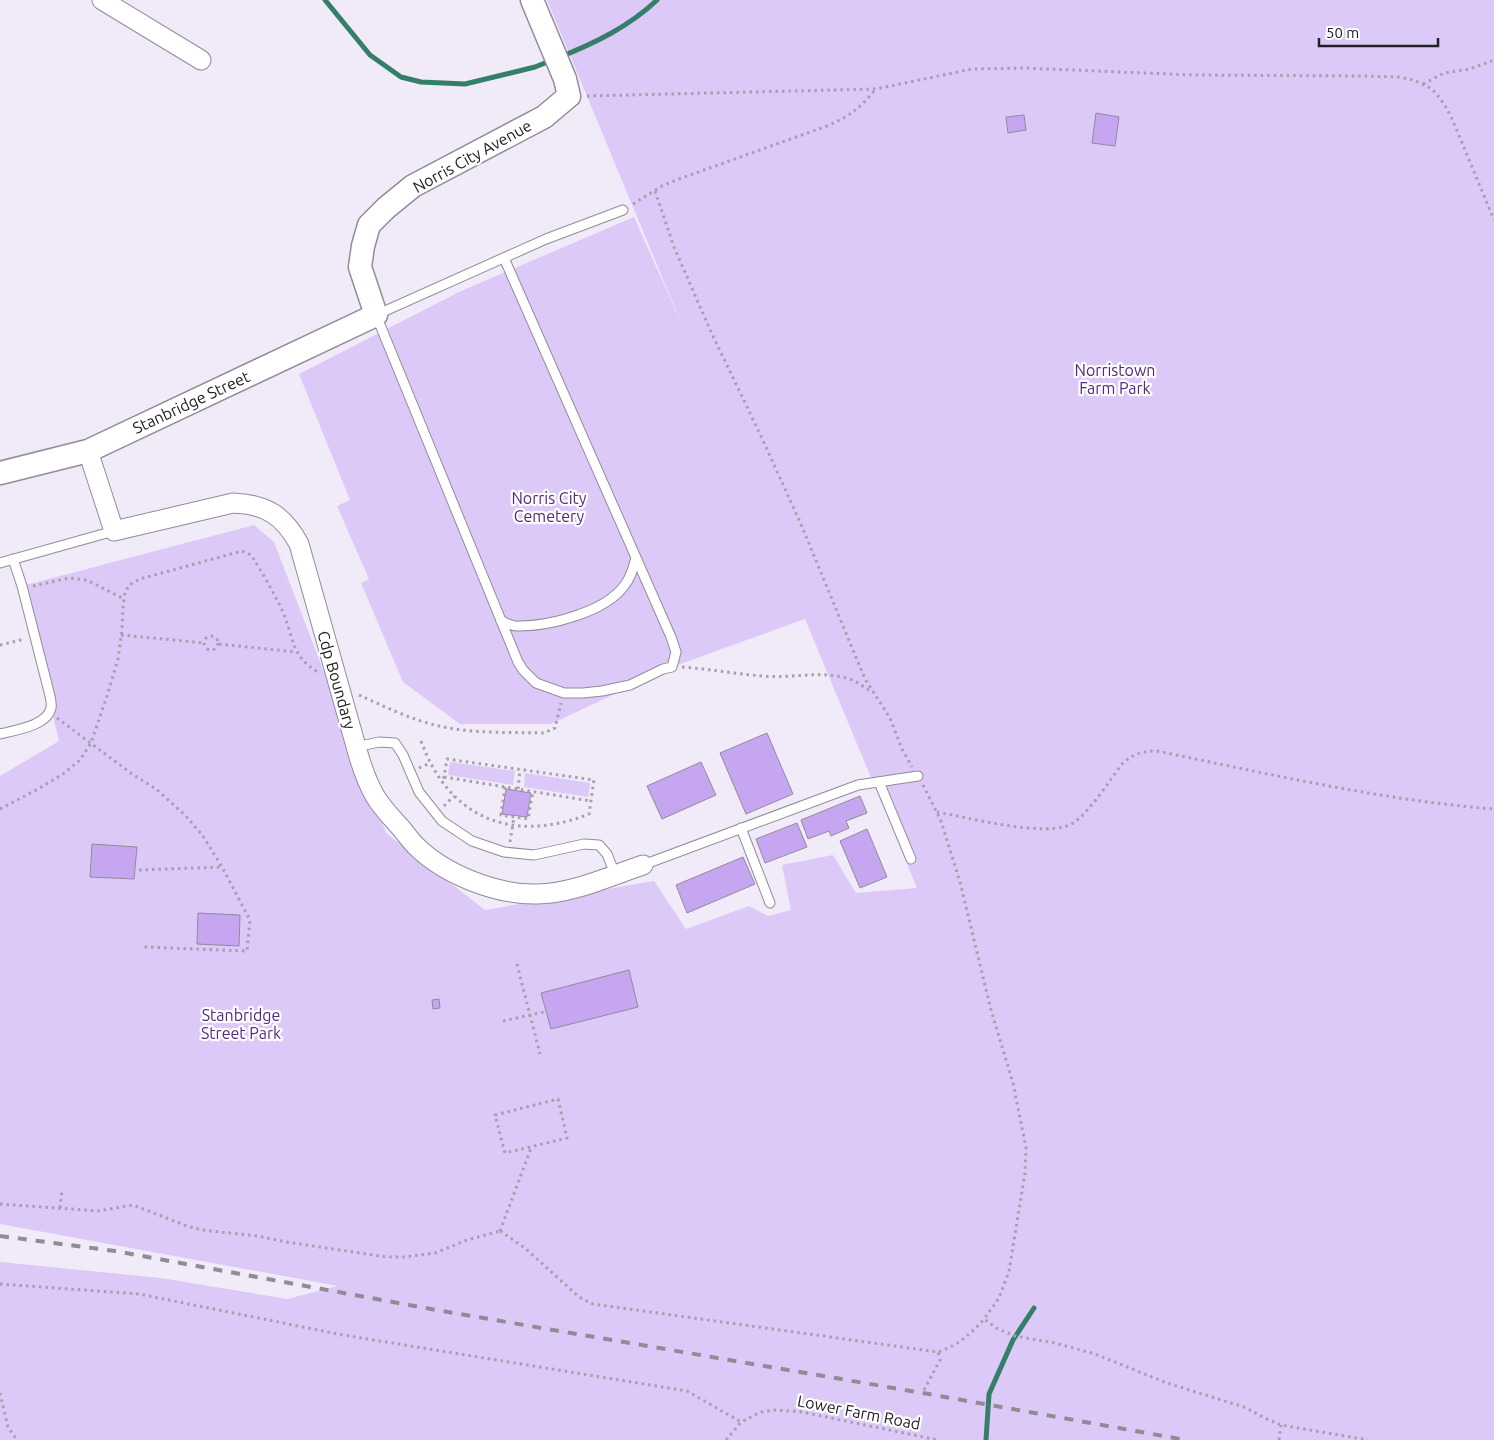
<svg xmlns="http://www.w3.org/2000/svg" width="1494" height="1440" font-family="Ubuntu,sans-serif">
  <style>
    .green { fill: #ddc9f8 }
    .lines { fill: none; stroke-linecap: round; stroke-linejoin: round }
    .stream { stroke: #347f6a; stroke-width: 5 }
    .building { fill: #c7a6f1; stroke: #908b98 }
    .service-casing { stroke: #918c99; stroke-width: 11 }
    .minor-casing { stroke: #918c99; stroke-width: 21 }
    .tertiary-casing { stroke: #918c99; stroke-width: 25 }
    .path { stroke: #a5a0ac; stroke-width: 3; stroke-dasharray: 2.5 4; stroke-linecap: butt }
    .service { stroke: #fff; stroke-width: 9 }
    .minor { stroke: #fff; stroke-width: 19 }
    .tertiary { stroke: #fff; stroke-width: 22 }
    .rail { stroke: #908c96; stroke-width: 4; stroke-dasharray: 9 9; stroke-linecap: butt }
    .labels { text-anchor: middle; stroke-width: 4.5; stroke-linejoin: round; paint-order: stroke }
    .street-label { font-size: 16px; fill: #222025; stroke: #fff }
    .park-label { font-size: 16px; fill: #55287e; stroke: #fff }
  </style>
  <rect width="100%" height="100%" fill="#f0eaf9"/>
  <g class="green">
    <path d="M547 0H1494V1440H0V1262L161 1278 287 1299 338 1286 0 1224V776L59 741 22 586 254 525 274 542 386 833 485 910 654 881 686 929 749 906 768 916 791 910 782 865 833 855 856 893 917 888 805 619 672 667 551 724H460L403 682 361 583 369 579 337 506 350 500 299 374 461 291 634 217 682 325Z"/>
    <path d="M450 762 515 771 513 785 448 775Z"/>
    <path d="M525 773 590 783 588 797 524 787Z"/>
  </g>
  <g class="lines">
    <g class="stream">
      <path d="M325 0 370 55 401 77 421 82 465 84 535 67 550 61"/>
      <path d="M560 57C595 43 630 26 657 0"/>
      <path d="M986 1440 989 1394 1013 1340 1034 1308"/>
    </g>
  </g>
  <g class="building">
    <path d="M1096 113 1119 117 1115 146 1092 143Z"/>
    <path d="M1024 115 1026 130 1008 133 1006 117Z"/>
    <path d="M767 733 793 794 746 814 720 753Z"/>
    <path d="M701 762 716 795 662 819 647 786Z"/>
    <path d="M506 789 531 793 527 817 502 814Z"/>
    <path d="M860 796 867 813 846 821 849 828 831 836 829 831 808 839 801 820Z"/>
    <path d="M797 823 807 847 765 863 756 839Z"/>
    <path d="M867 829 887 877 860 888 840 841Z"/>
    <path d="M92 844 137 847 134 879 90 877Z"/>
    <path d="M743 857 755 884 687 913 676 885Z"/>
    <path d="M198 913 240 915 239 946 197 944Z"/>
    <path d="M629 970 638 1007 551 1029 541 993Z"/>
    <path d="M439 999 440 1008 433 1009 432 1000Z"/>
  </g>
  <g class="lines">
    <defs>
      <g id="service">
        <path d="M504 258 671 637 676 652 672 667 663 669 630 685 602 691 583 693H564L536 683 523 670 518 662 376 315 546 239 623 210"/>
        <path d="M0 563 114 531"/>
        <path d="M501 621C507 623 513 627 519 626 550 626 605 612 624 586 631 578 633 568 636 558"/>
        <path d="M0 734C15 730 47 726 51 708 52 703 50 696 49 692L22 586 13 559"/>
        <path d="M356 747 379 742 395 743 403 755 419 792 442 821 472 841 504 852 534 855 584 844 599 845 607 854 615 874"/>
        <path d="M879 782 911 859"/>
        <path d="M741 828 770 903"/>
        <path d="M643 865 858 785 918 776"/>
      </g>
      <g id="minor">
        <path d="M102 0 201 60"/>
        <path d="M88 451 114 531 233 503C266 504 284 516 299 544L359 757C363 770 368 784 375 796 382 808 392 818 401 828 406 834 410 840 416 846 444 874 496 895 537 894 571 894 610 876 643 865"/>
      </g>
      <path id="tertiary" d="M0 473 88 451 376 315 360 267 363 246 369 225 386 208 413 186 544 117 569 96 565 79 532 0"/>
    </defs>
    <use href="#service" class="service-casing"/>
    <use href="#minor" class="minor-casing"/>
    <use href="#tertiary" class="tertiary-casing"/>
    <g class="path">
      <path d="M1423 84 1444 73 1470 69 1494 60"/>
      <path d="M587 96 876 89 972 69 1024 68 1193 75 1363 76 1399 77 1414 80 1432 89 1440 98 1447 109 1453 121 1494 220"/>
      <path d="M655 191 674 247 711 332 760 434 800 522 865 679 890 718 902 749 912 767"/>
      <path d="M633 204 662 186 676 180 827 126C850 116 859 109 875 90"/>
      <path d="M33 586 69 578 87 580 124 599"/>
      <path d="M121 635 204 643"/>
      <circle cx="211" cy="643" r="7"/>
      <path d="M219 644 296 652"/>
      <path d="M0 645 25 639"/>
      <path d="M682 667C710 669 736 674 763 676 793 679 823 669 852 680 859 683 865 688 872 692"/>
      <path d="M359 695C383 706 410 719 435 725 470 734 508 732 544 733L555 728 561 703"/>
      <path d="M57 718 132 774 156 789 185 815 203 836 222 867 250 920 247 951 144 947"/>
      <path d="M421 741C449 819 513 844 589 814L594 780 447 759 443 783"/>
      <path d="M419 768 430 763"/>
      <path d="M444 777 591 801"/>
      <path d="M923 785 941 821 960 882 991 1010 1013 1083 1026 1148 1025 1173 1009 1271 999 1298 984 1319 998 1329 1015 1336 1055 1343 1095 1354 1167 1383 1244 1407 1269 1420 1281 1425 1368 1440"/>
      <path d="M505 787 501 815 528 819 533 791"/>
      <path d="M518 789 520 770"/>
      <path d="M444 806 454 796"/>
      <path d="M0 809 38 789 63 774 80 760 91 743 107 696 118 659 122 630 123 607 125 593 129 585 140 579 242 551 251 555C262 572 273 591 282 610 294 636 290 656 318 672"/>
      <path d="M937 812C966 817 1049 839 1073 823 1089 813 1110 780 1122 764 1133 754 1142 751 1157 751 1269 774 1380 800 1494 809"/>
      <path d="M510 842 514 817"/>
      <path d="M139 870 222 867"/>
      <path d="M517 964 540 1054"/>
      <path d="M503 1021 544 1012"/>
      <path d="M558 1099 567 1138 505 1153 495 1115Z"/>
      <path d="M0 1204 98 1211 133 1205 187 1226 202 1230 258 1236 286 1242 387 1257H404L435 1253 467 1240 500 1231"/>
      <path d="M60 1208 62 1189"/>
      <path d="M500 1231 525 1248 579 1297 593 1304 938 1352C957 1346 971 1334 984 1319"/>
      <path d="M500 1231 531 1148"/>
      <path d="M0 1284 139 1294 343 1335 687 1391 741 1422"/>
      <path d="M924 1390 940 1360 938 1352"/>
      <path d="M0 1393 8 1427 17 1440"/>
      <path d="M726 1440 741 1422 761 1412 774 1410 802 1412 938 1440"/>
      <path d="M1279 1440 1281 1425"/>
    </g>
    <use href="#service" class="service"/>
    <use href="#minor" class="minor"/>
    <use href="#tertiary" class="tertiary"/>
    <path class="rail" d="M0 1236 115 1251 442 1311 917 1392 1186 1440"/>
  </g>
  <g class="labels">
    <g class="street-label">
      <text transform="translate(472 156) rotate(-29)" y="6">Norris City Avenue</text>
      <text transform="translate(191 402) rotate(-25)" y="6">Stanbridge Street</text>
      <text transform="translate(337 680) rotate(74)" y="6">Cdp Boundary</text>
      <text transform="translate(859 1412) rotate(11)" y="6">Lower Farm Road</text>
    </g>
    <g class="park-label">
      <text x="1115" y="376">Norristown<tspan x="1115" dy="18">Farm Park</tspan></text>
      <text x="549" y="504">Norris City<tspan x="549" dy="18">Cemetery</tspan></text>
      <text x="241" y="1021">Stanbridge<tspan x="241" dy="18">Street Park</tspan></text>
    </g>
  </g>
  <path d="M1319 38v8h119v-8" fill="none" stroke="#222025" stroke-width="2.5"/>
  <text x="1326" y="38" font-size="15" fill="#222025" stroke="#ffffff" stroke-width="4" paint-order="stroke">50 m</text>
</svg>
